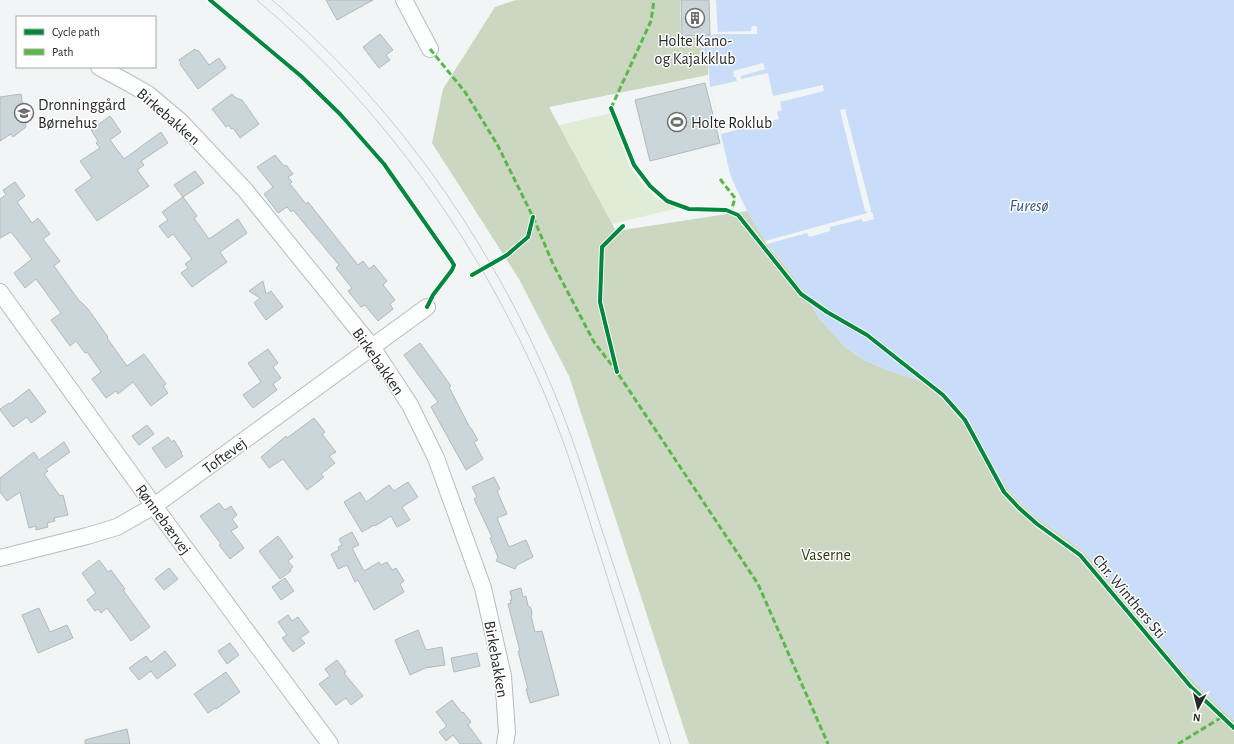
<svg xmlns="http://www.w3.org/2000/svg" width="1234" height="744" font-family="'Alegreya Sans',sans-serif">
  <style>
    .green { fill: #e0ecd6 }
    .forest { fill: #ccd7c1 }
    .water { fill: #caddf8 }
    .pier { fill: #f1f5f5 }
    .building { fill: #cad6da; stroke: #b5b8b8 }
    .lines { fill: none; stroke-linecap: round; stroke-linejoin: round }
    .minor-casing { stroke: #b8bcbc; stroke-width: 18 }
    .minor { stroke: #fdfefe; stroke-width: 16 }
    .tram { stroke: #cbcccc; stroke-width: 1 }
    .quiet { stroke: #58b947; stroke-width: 3; stroke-dasharray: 6 3; stroke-linecap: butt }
    .cycleway-casing { stroke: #fff; stroke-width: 6 }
    .cycleway { stroke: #00873e; stroke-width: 4 }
    .labels { text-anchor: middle; stroke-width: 3; stroke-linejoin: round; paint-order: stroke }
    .poi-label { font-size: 16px; fill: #272929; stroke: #fff; text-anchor: start }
    .street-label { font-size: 16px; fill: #272929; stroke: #fff }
    .park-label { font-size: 16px; fill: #2a3a0d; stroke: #fff }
    .water-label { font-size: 17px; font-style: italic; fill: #365688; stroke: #fff }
  </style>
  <rect width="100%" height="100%" fill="#f1f5f5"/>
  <path class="green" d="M611 113 629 165 641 182 656 198 678 208 612 224 559 125Z"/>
  <path class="forest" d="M516 0H680L681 36 696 37 708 63V75L549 107 616 231 747 211 767 244 789 270 801 288 819 318 845 347 864 360 887 370 933 385 939 388 964 412 1009 491 1032 514 1077 546 1085 553C1134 610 1178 671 1234 720V744H689L569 376 519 279 432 143 443 89 495 7Z"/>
  <path class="water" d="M716 0H1234V720C1178 671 1134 610 1085 553L1077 546 1032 514 1009 491 999 476 964 412 939 388 933 385 887 370 864 360 845 347 819 318 801 288 789 270 765 241 747 211 735 186 730 174 710 87 708 63 696 37 718 34Z"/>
  <g class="pier">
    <path d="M752 26H757V34H718V32L751 31Z"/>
    <path d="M763 63 765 69 741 76V79L768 73 773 96 823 85 824 91 780 102 782 110 777 112 779 119 721 134 710 87 737 81 736 77H734L733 71Z"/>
    <path d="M845 109 871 210 870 212H872L874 219 863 222 862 219 830 227V231L809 237 807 233 767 244 765 241 867 213V211H865L840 110Z"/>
  </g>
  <g class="building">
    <path d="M326 0H373L337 20Z"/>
    <path d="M681 0H709L710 35 682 36Z"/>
    <path d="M380 34 393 50 386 55 390 60 379 68 363 47Z"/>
    <path d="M195 49 196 51 198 50 209 65 219 58 226 68 198 89 180 64 181 63 179 60Z"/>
    <path d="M705 83 720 143 650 161 635 100Z"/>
    <path d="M21 94 26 127 13 137 11 134 0 141V97Z"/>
    <path d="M232 94 236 98 242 100 259 124 240 138 233 128 231 129 229 125 226 127 212 109Z"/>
    <path d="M110 116 121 132 110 140 124 159 161 132 168 143 141 161 144 165 137 170 149 186 97 221 75 190 92 178 80 161 100 148 96 143 98 141 91 130Z"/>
    <path d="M275 155 284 166 286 165 293 174 288 177 292 182 290 184 306 204 308 202 358 265 363 261 369 269 374 265 387 281 383 285 395 300 390 304 393 309 378 321 365 305 361 307 348 291 352 288 336 268 339 265 293 210 291 212 287 207 278 213 264 194 273 187 257 167Z"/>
    <path d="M195 171 204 183 183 197 197 216 194 218 209 239 238 219 247 233 220 252 227 262 192 287 181 273 188 268 185 264 192 259 173 234 168 238 159 226 168 220 162 212 183 197 174 185Z"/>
    <path d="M15 182 25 196 17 202 32 223 38 218 50 234 43 239 60 261 54 266 80 302H81L88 309 108 337 107 338 127 366 144 354 166 384 163 386 168 393 151 406 133 382 118 394 116 391 106 398 92 379 101 372 87 352 85 353 76 341 70 346 51 320 61 313 36 279 25 288 14 273 32 259 11 232 0 238V199L6 195 3 190Z"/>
    <path d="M263 281 266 294 271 291 283 307 266 320 254 303 260 298 249 291Z"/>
    <path d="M420 343 451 386 449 387 470 428H471L478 440 474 442 483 459 466 470 431 407 438 402 404 355Z"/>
    <path d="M268 349 278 363 273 367 281 378 273 384 277 390 253 408 243 395 261 382 248 363Z"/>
    <path d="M29 389 46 412 31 423 27 417 13 427 0 410V409L9 403 10 404Z"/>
    <path d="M314 418 325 432 322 434 336 452 329 456 335 463 321 474 324 477 307 490 283 459 269 468 261 457 286 436 287 438Z"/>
    <path d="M147 425 154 434 139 445 132 436Z"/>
    <path d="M168 437 172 442 174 440 182 453 181 454 183 456 166 468 152 448Z"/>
    <path d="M64 442 70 452 46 469 48 471 44 474 60 496 63 495 68 515 54 518 55 521 47 523 48 527 36 530V526L29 528 20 492 7 501 0 492V478L34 452 39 460Z"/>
    <path d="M494 477 500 489 497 491 507 514 497 518 509 547 526 540 533 557 517 565 515 569 496 561 498 557 490 538 492 537 474 499 477 497 472 487Z"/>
    <path d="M408 482 418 497 402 507 410 520 397 527 391 516 375 526 374 525 362 532 344 502 360 492 366 502 389 485 394 491Z"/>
    <path d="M219 503 225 510 231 506 237 515 232 519 238 527 231 531 244 548 230 559 219 545 221 544 200 516Z"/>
    <path d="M352 532 359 545 352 548 364 571 379 562 381 565 387 562 392 570 396 568 404 581 400 584 404 592 374 610 358 580 355 582 347 565 338 569 331 554 339 550 338 547 342 545 339 539Z"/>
    <path d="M278 536 293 557 288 561 293 567 290 569 291 571 280 579 259 551Z"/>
    <path d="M99 560 108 572 111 570 125 589 123 590 150 627 131 641 107 608 101 613 98 609 95 611 87 600 96 593 82 573Z"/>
    <path d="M169 568 178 579 164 590 155 579Z"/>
    <path d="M285 578 294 591 281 600 272 587Z"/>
    <path d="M521 588 523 597 526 596 528 606 531 608 532 614 531 616 535 632 542 631 559 695 530 703 526 689H528L518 651H520L508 604 511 603 510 600H512L510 591Z"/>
    <path d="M39 608 50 632 67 625 73 638 38 653 22 615Z"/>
    <path d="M288 615 292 621 298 617 309 632 300 638 305 643 293 652 282 638 287 635 278 622Z"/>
    <path d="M418 630 426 650 442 647 445 665 425 668 410 675 395 640Z"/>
    <path d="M230 643 239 655 227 664 218 651Z"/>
    <path d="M165 651 176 665 157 679 151 671 139 680 129 668 146 656 151 662Z"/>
    <path d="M477 653 480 666 454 672 451 658Z"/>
    <path d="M337 660 346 672 344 673 363 696 351 705 346 698 336 705 319 684 330 676 325 669Z"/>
    <path d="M226 672 240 692 216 709 215 708 208 713 194 694Z"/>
    <path d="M452 700 462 713 463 712 471 722 468 725 482 744H460L453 735 446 741 439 732 447 726 436 712Z"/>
    <path d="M127 729 130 744H85V740Z"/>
  </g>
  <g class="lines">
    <defs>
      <g id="minor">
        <path d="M404 0 430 49"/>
        <path d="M99 67 125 81 148 94 180 121 245 190 372 347 410 405 436 458 483 588 503 676 507 732 505 744"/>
        <path d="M0 292 154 506 330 744"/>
        <path d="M0 558 87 536 117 527 154 506 427 307"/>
      </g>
    </defs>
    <use href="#minor" class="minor-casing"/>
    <use href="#minor" class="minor"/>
    <g class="tram">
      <path d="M257 0C383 107 480 243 545 395 567 447 583 501 600 554 620 618 640 681 660 744"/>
      <path d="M272 0C396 105 492 243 554 392 571 433 585 476 598 518 623 593 647 669 671 744"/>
    </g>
    <g class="quiet">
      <path d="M430 49 465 92 497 144 533 217 553 264 594 342 617 372 758 584 828 744"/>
      <path d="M611 108 651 21 654 0"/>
      <path d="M720 179 735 198 731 212"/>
      <path d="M1178 744 1222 717"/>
    </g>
    <defs>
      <g id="cycleway">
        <path d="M210 0 301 76 340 114 384 164 451 260 454 265 452 270 433 295 427 307"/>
        <path d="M611 108 634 165 650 186 667 201 689 209 726 210 738 215 801 294 827 312 867 335 943 395 965 420 1004 492 1019 508 1037 524 1080 555 1191 687 1234 728"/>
        <path d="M472 275 507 255 528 237 533 217"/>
        <path d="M617 372 600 302 602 247 623 226"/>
      </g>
    </defs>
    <use href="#cycleway" class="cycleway-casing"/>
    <use href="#cycleway" class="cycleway"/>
  </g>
  <defs>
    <symbol id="building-ring" viewBox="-11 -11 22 22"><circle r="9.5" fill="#fff" stroke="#6e7070" stroke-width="1.5"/><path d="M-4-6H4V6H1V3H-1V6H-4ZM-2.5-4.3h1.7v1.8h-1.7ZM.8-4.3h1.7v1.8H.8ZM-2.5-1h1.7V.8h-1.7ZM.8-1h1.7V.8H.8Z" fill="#6e7070"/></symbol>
    <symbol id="school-ring" viewBox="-11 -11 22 22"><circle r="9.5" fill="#fff" stroke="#6e7070" stroke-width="1.5"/><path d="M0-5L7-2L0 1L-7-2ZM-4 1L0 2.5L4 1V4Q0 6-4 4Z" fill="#6e7070"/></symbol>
    <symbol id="stadium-ring" viewBox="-11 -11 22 22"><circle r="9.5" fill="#fff" stroke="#6e7070" stroke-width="1.5"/><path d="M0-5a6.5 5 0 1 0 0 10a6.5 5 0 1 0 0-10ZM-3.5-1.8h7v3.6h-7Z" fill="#6e7070"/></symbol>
  </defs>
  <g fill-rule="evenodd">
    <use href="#building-ring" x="684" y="7" width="22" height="22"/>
    <use href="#school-ring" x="13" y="102" width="22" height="22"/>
    <use href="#stadium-ring" x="666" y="111" width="22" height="22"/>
  </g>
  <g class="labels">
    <g class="poi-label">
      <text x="695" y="46" text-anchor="middle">Holte Kano-<tspan x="695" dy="18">og Kajakklub</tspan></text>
      <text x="38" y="110">Dronninggård<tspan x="38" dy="18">Børnehus</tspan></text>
      <text x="691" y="128">Holte Roklub</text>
    </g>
    <g class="street-label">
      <text transform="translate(169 116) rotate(41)" y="6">Birkebakken</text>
      <text transform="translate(379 361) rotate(55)" y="6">Birkebakken</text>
      <text transform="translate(224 455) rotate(-36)" y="6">Toftevej</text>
      <text transform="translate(164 519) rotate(54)" y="6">Rønnebærvej</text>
      <text transform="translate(1130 596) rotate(50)" y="6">Chr. Winthers Sti</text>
      <text transform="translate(497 659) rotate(80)" y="6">Birkebakken</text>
    </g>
    <g class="park-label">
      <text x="826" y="560">Vaserne</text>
    </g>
    <g class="water-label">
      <text x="1029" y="211">Furesø</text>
    </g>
  </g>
  <rect x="16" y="16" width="140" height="52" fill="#ffffff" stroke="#a9a9a9"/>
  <rect x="24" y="29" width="20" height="6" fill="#00873e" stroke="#a9a9a9"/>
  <text x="52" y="36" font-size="12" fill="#272929">Cycle path</text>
  <rect x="24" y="49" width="20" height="6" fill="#58b947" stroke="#a9a9a9"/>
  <text x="52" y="56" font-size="12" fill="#272929">Path</text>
  <g transform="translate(1198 708) rotate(187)" stroke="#ffffff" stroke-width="3" paint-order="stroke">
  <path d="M0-3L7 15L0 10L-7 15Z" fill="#272929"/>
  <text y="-6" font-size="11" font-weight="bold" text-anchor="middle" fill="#272929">N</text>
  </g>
</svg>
